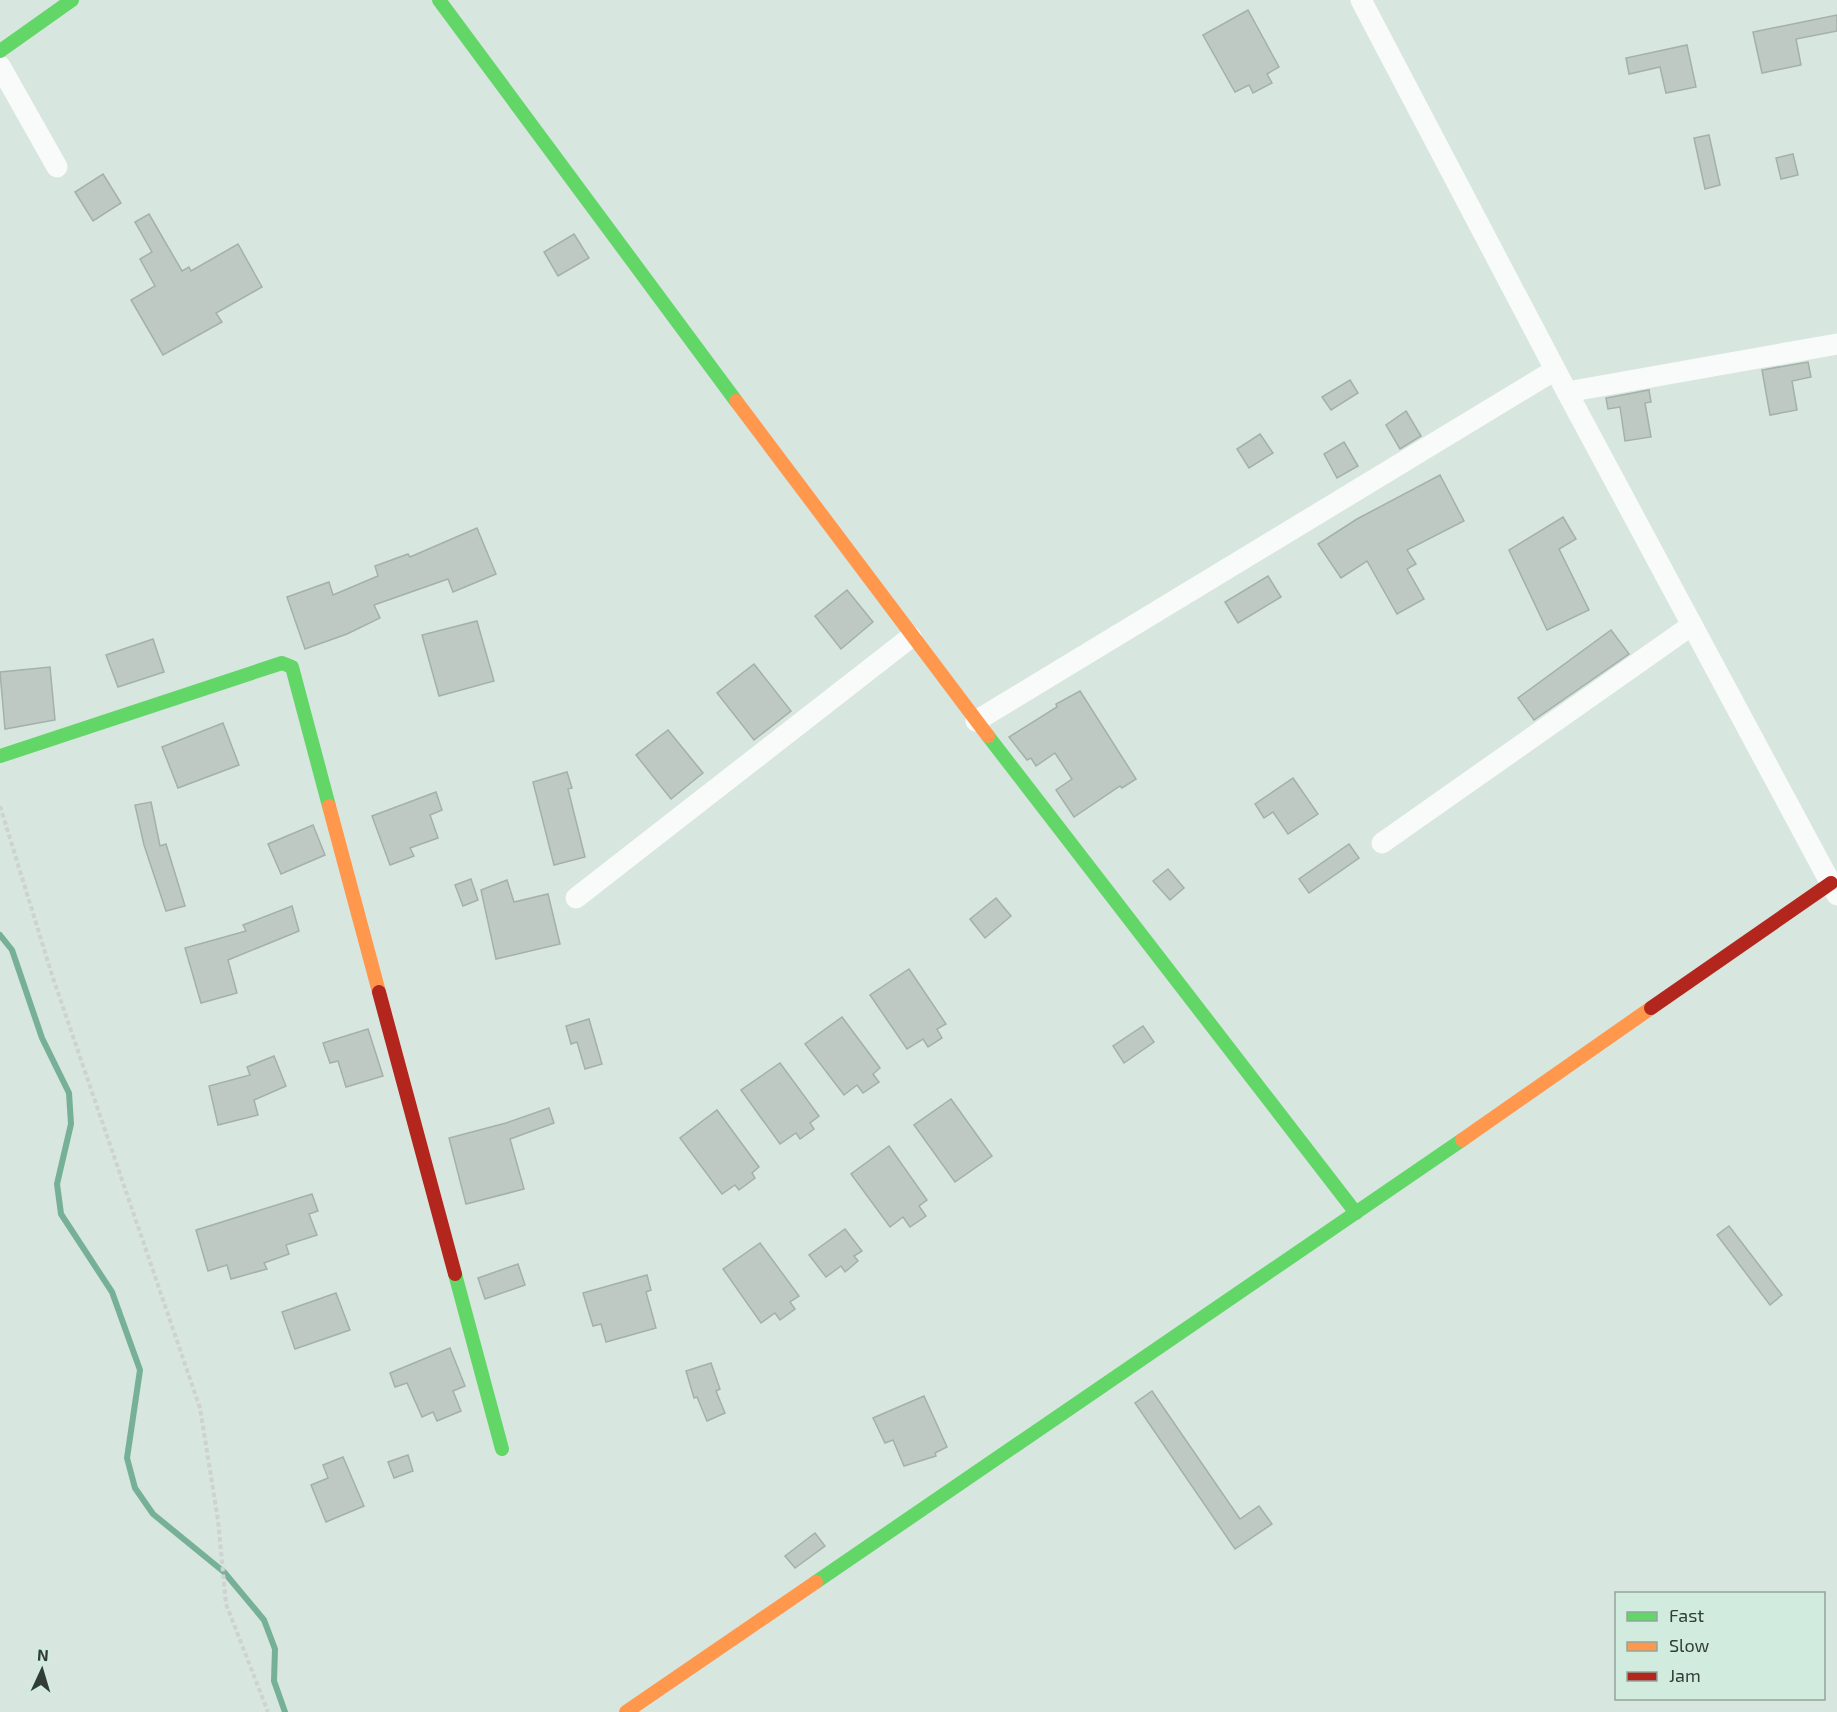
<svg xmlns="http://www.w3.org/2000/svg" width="1837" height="1712" font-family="'Exo 2',sans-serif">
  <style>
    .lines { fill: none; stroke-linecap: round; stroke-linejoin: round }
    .stream { stroke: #76b097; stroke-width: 6 }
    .building { fill: #bdc9c2; stroke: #a4b0aa; stroke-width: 1.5 }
    .path { stroke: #ced2d0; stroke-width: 4; stroke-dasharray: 4.5 3; stroke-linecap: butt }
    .street { stroke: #f9fbfa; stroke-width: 21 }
    .fast { stroke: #63d668; stroke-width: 14 }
    .slow { stroke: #ff974d; stroke-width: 14 }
    .jam { stroke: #b3261e; stroke-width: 14 }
  </style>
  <rect width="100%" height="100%" fill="#d7e6de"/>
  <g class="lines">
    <path class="stream" d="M0 935 12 950 42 1038 69 1093 71 1124 57 1184 61 1214 112 1292 140 1370 127 1458 135 1488 153 1514 224 1572 264 1620 275 1649 274 1681 285 1712"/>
  </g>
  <g class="building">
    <path d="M1248 10 1279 67 1267 74 1272 83 1253 93 1249 85 1235 92 1203 35Z"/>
    <path d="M1837 15V31L1796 39 1801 65 1762 73 1753 32Z"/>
    <path d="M1687 45 1696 87 1666 93 1660 67 1629 74 1626 58Z"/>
    <path d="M1709 135 1720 185 1705 189 1694 138Z"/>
    <path d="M1793 154 1798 175 1781 179 1776 158Z"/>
    <path d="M103 174 121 203 93 221 75 192Z"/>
    <path d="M149 214 182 271 189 267 191 271 238 244 262 287 216 313 222 322 163 355 131 300 155 286 140 259 152 252 135 222Z"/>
    <path d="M574 234 589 258 558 276 544 252Z"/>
    <path d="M1808 362 1811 377 1792 381 1797 410 1770 415 1762 370Z"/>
    <path d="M1350 380 1358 393 1331 410 1322 397Z"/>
    <path d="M1649 390 1651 402 1645 403 1651 437 1625 441 1620 407 1608 409 1606 398Z"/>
    <path d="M1406 411 1421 436 1400 449 1386 425Z"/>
    <path d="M1260 434 1273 453 1249 468 1237 449Z"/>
    <path d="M1344 442 1358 466 1337 478 1324 454Z"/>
    <path d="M1440 475 1464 521 1407 550 1416 564 1407 569 1424 599 1397 614 1367 561 1341 578 1318 544 1357 519Z"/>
    <path d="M1563 517 1576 539 1559 549 1589 610 1547 630 1509 550Z"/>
    <path d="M477 528 496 574 453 592 448 579 374 605 380 618 347 634 305 649 287 597 329 582 333 595 378 576 375 566 408 554 410 557Z"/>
    <path d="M1268 576 1281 597 1238 623 1225 602Z"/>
    <path d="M847 590 873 622 841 649 815 616Z"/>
    <path d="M477 621 494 681 439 696 422 635Z"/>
    <path d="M1611 630 1629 654 1534 720 1518 698Z"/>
    <path d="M153 639 164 672 118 687 106 655Z"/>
    <path d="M754 664 791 711 754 740 717 693Z"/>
    <path d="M50 667 55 720 5 729 0 672Z"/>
    <path d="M1080 691 1136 779 1122 788 1120 786 1074 817 1056 790 1072 779 1055 753 1036 766 1031 758 1027 760 1009 737 1057 707 1056 704Z"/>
    <path d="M223 723 239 765 178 788 162 747Z"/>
    <path d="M668 730 703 773 671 799 636 755Z"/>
    <path d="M567 772 572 788 568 789 585 857 554 865 533 782Z"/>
    <path d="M1293 778 1318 814 1288 834 1273 812 1264 818 1255 804Z"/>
    <path d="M436 792 442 810 430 815 438 838 410 848 414 856 390 865 372 816Z"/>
    <path d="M151 802 160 846 166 844 185 906 166 911 144 845 135 805Z"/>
    <path d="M313 825 325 855 281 874 268 844Z"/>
    <path d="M1349 844 1359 858 1309 893 1299 879Z"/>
    <path d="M1168 869 1184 888 1170 900 1153 881Z"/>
    <path d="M471 879 478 900 463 906 455 885Z"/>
    <path d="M507 880 514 902 548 894 560 944 496 959 481 890Z"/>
    <path d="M996 898 1011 916 985 938 970 919Z"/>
    <path d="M292 906 299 931 228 960 237 993 201 1003 185 948 246 931 243 925Z"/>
    <path d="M909 969 946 1024 937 1029 942 1038 928 1047 923 1039 907 1049 870 995Z"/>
    <path d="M842 1017 880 1068 873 1074 879 1082 863 1093 857 1085 844 1095 805 1044Z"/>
    <path d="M589 1019 602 1064 585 1069 577 1042 571 1044 566 1026Z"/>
    <path d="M1143 1026 1154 1042 1124 1063 1113 1046Z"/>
    <path d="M368 1029 383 1076 346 1087 338 1061 330 1063 323 1043Z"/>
    <path d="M274 1056 286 1086 254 1100 258 1115 218 1125 209 1086 250 1075 247 1067Z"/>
    <path d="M780 1063 819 1116 810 1123 814 1129 800 1139 796 1133 780 1144 741 1090Z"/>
    <path d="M951 1099 992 1156 955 1182 914 1125Z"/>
    <path d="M549 1108 554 1123 510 1139 524 1189 466 1204 449 1138 506 1123Z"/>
    <path d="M717 1110 759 1167 752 1173 755 1178 739 1190 735 1185 722 1194 680 1138Z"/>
    <path d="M889 1146 927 1200 919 1206 926 1216 910 1227 903 1217 890 1227 851 1174Z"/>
    <path d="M312 1194 318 1211 309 1214 317 1235 286 1245 289 1254 264 1263 267 1269 231 1279 227 1265 208 1271 196 1230Z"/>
    <path d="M1729 1226 1782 1295 1770 1305 1717 1235Z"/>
    <path d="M845 1229 862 1251 854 1256 858 1261 845 1272 841 1266 826 1277 809 1255Z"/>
    <path d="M760 1243 799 1296 790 1302 795 1309 780 1320 775 1313 761 1323 723 1269Z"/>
    <path d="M518 1264 525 1285 485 1299 478 1278Z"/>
    <path d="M647 1275 651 1290 646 1292 656 1328 606 1342 601 1324 593 1326 583 1293Z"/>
    <path d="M336 1293 350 1330 295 1349 282 1312Z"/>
    <path d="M450 1348 465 1386 453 1391 461 1411 437 1421 433 1412 422 1417 407 1383 395 1387 390 1373Z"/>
    <path d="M711 1363 720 1389 716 1391 725 1413 707 1421 697 1397 694 1398 686 1371Z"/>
    <path d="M1152 1391 1240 1519 1259 1506 1272 1524 1235 1549 1135 1403Z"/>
    <path d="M924 1396 947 1447 935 1453 936 1456 904 1466 893 1440 885 1443 873 1418Z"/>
    <path d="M408 1455 413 1471 394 1478 388 1462Z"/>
    <path d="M343 1457 364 1506 326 1522 311 1485 328 1478 323 1465Z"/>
    <path d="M815 1533 825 1546 795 1568 785 1556Z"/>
  </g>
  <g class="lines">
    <path class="path" d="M0 806 52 975 200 1408 218 1520 226 1604 268 1712"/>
    <g class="street">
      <path d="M1361 0 1567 392 1837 895"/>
      <path d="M0 66 57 167"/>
      <path d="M1567 392 1837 344"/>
      <path d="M976 721 1555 370"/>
      <path d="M1382 843 1692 625"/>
      <path d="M576 898 911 637"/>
    </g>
    <g class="fast">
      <path d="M439 0 736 401"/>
      <path d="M0 51 72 0"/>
      <path d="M988 736 1356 1213"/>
      <path d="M0 756 282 663 292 667 329 806"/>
      <path d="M455 1274 502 1449"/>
      <path d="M816 1582 1462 1140"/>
    </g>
    <g class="slow">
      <path d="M736 401 988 736"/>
      <path d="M329 806 379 992"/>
      <path d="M1462 1140 1651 1008"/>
      <path d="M626 1712 816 1582"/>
    </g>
    <g class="jam">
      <path d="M379 992 455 1274"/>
      <path d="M1651 1008 1831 883"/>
    </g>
  </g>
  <rect x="1615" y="1592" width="210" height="108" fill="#d1ecde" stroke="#91a69b" stroke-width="1.5"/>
  <rect x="1627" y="1612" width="30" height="9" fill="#63d668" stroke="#91a69b" stroke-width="1.5"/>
  <text x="1669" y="1622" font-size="18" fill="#323d37">Fast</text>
  <rect x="1627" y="1642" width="30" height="9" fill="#ff974d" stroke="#91a69b" stroke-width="1.5"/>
  <text x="1669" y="1652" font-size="18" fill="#323d37">Slow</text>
  <rect x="1627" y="1672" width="30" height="9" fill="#b3261e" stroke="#91a69b" stroke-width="1.5"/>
  <text x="1669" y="1682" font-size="18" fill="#323d37">Jam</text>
  <g transform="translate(42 1670) rotate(4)" stroke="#d1ecde" stroke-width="4.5" paint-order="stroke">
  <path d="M0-4.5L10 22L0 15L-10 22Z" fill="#323d37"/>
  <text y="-9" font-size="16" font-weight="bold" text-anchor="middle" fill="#323d37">N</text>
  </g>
</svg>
